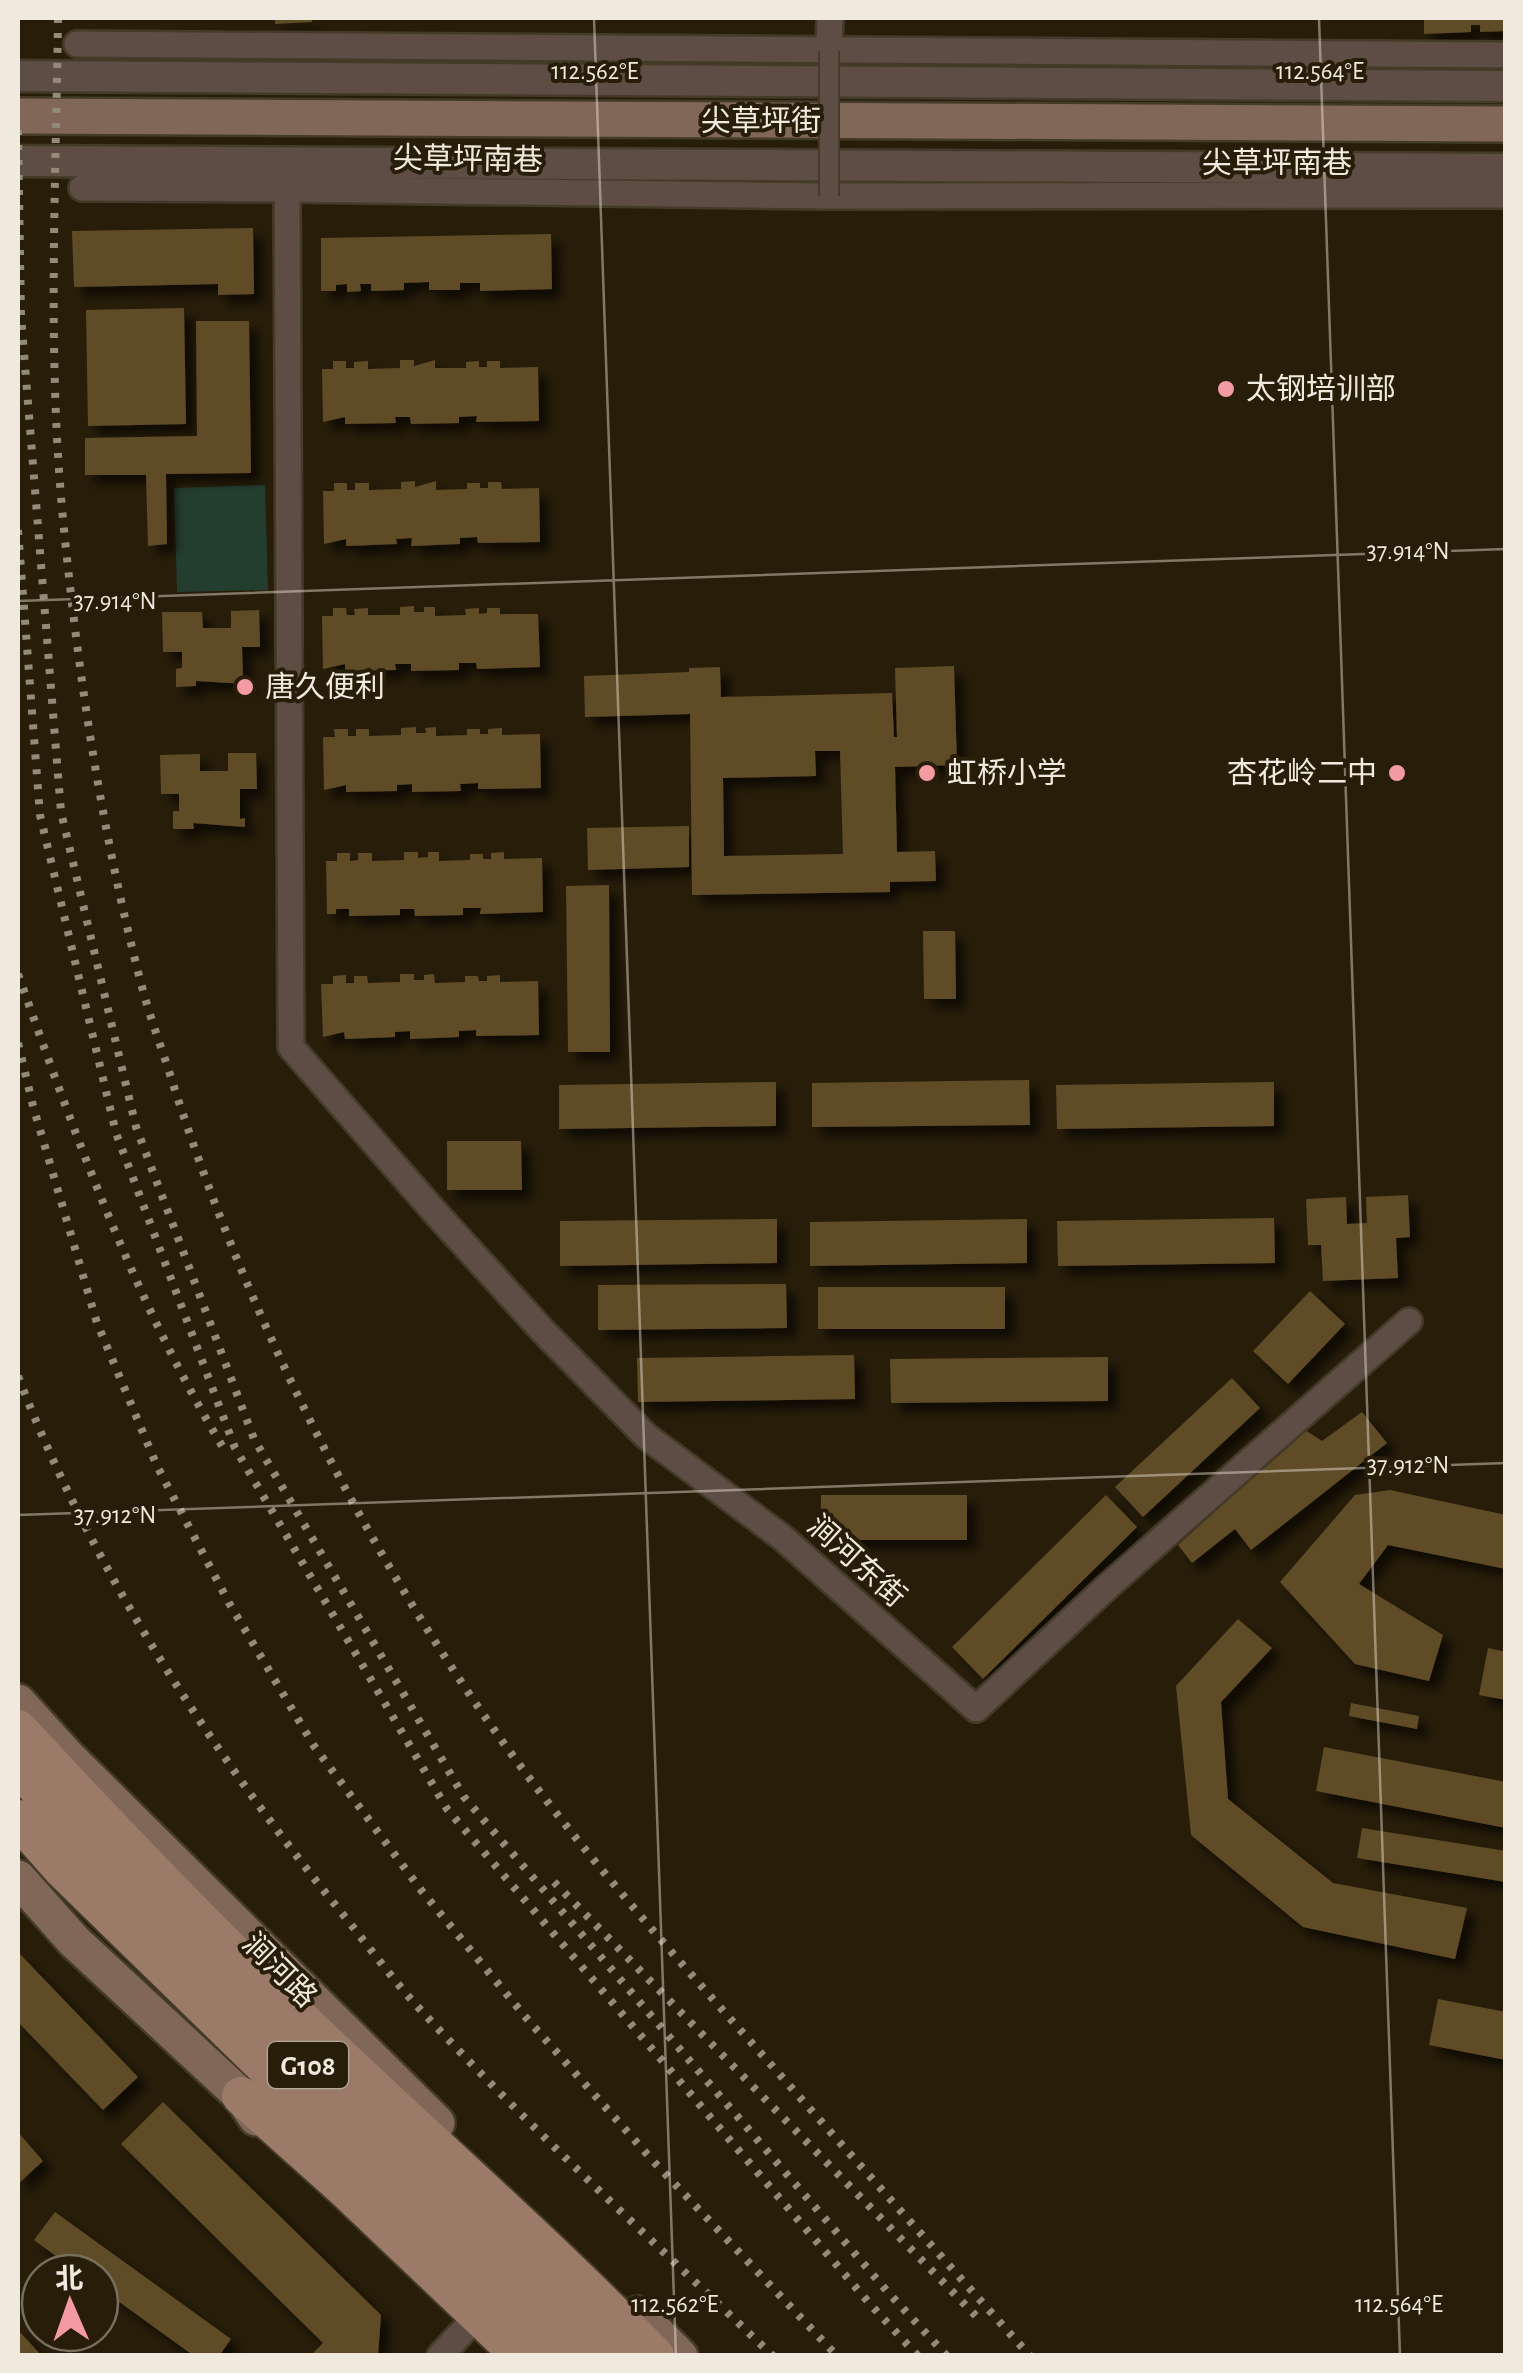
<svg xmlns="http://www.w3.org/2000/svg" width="1523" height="2373" font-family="'Alegreya Sans','Noto Sans SC',sans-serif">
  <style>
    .green { fill: #233d2e }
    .building { fill: #5f4c27; fill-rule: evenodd; filter: url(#shadow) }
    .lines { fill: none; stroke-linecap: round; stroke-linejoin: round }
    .minor-casing { stroke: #433a27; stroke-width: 30 }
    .tertiary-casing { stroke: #433a27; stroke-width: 35 }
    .secondary-casing { stroke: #433a27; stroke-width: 40 }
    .primary-casing { stroke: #433a27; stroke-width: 42 }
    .minor { stroke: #5d4d44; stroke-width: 25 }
    .tertiary { stroke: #5d4d44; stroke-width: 30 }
    .secondary { stroke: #806758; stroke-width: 35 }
    .primary { stroke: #9b7a67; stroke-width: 38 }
    .rail { stroke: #938a7a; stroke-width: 8; stroke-dasharray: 5 10; stroke-linecap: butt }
    .pedestrian-bridge-casing { stroke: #433a27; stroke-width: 22; stroke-linecap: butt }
    .pedestrian-bridge { stroke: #5d4d44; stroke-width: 18 }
    .ticks { fill: none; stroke: #f0e9dd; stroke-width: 2.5; stroke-opacity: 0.45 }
    .poi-dot { fill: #f49aa2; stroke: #271d09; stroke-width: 4 }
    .labels { text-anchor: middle; stroke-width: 8; stroke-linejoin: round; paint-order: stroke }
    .shield { fill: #271d09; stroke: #b4ac9d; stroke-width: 2.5 }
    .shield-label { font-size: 28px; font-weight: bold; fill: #f0e9dd }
    .street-label { font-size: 30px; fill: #f0e9dd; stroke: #271d09 }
    .poi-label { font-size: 30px; fill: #f0e9dd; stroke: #271d09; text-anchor: start }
    .ticks-label { font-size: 25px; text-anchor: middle; fill: #f0e9dd; stroke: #271d09; stroke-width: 8; stroke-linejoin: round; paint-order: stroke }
  </style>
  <defs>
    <filter id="shadow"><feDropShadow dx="9" dy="9" stdDeviation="5" flood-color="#0009"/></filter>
  </defs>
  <rect width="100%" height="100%" fill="#271d09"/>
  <path class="green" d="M265 485 268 590 177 592 174 488Z"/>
  <g class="building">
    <path d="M275 18H312V22L275 24Z"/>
    <path d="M1424 18H1506V31L1480 32V25H1471V32L1424 34Z"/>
    <path d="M253 228 254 294 218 295V284L74 287 72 231Z"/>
    <path d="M551 234 552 289 480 291V283H460V290H429V282L404 283V290L371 291V284H360L361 291 347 292V284L336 285V291H321V238Z"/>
    <path d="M184 308 186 424 88 426 86 310Z"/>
    <path d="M196 321H249L251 473 166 474 167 544 148 546 146 475H85V438L197 436Z"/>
    <path d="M400 360H414V366L435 360V368H466V362L479 361V367H487V361H500V368L538 367 539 421 476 422 477 416 459 417V423L411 424 410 417H395L396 423 345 424V417L323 422 322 369H333V361H346V368H354V362L368 361V369L400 368Z"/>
    <path d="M415 481V487L436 481V490L467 489V483H480V488H488V482H501L502 489 539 488 540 542 478 543 477 537 460 538V544L411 546 412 538 396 539 397 544 346 546V539L324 544 323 491H334V483H347V490H355V483H369V490L401 489V482Z"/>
    <path d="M414 606V612H424V607H435V616L466 615 465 609 479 608V614L487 613V608H500V614H538L540 667 477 669 476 663H459V670L411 671V664H395L396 670 345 671V664L323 669 322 616H333V608H346L347 615H355L354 609 368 608V615H400V607Z"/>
    <path d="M259 610 260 647H242L243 676H247V684L196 681V686L176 687V669L182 668V652H163L162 612H202L203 628H231V611Z"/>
    <path d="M954 666 957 765 895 767 897 852 935 851 936 881 890 882V892L692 895 690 714 585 717 584 676 689 672V668L720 667 721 697 892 693 894 737H897L895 668ZM815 751H840L843 854 724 856 723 778 816 776Z"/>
    <path d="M416 727V733H426L425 728 436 727V736L467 735V729H480V734H488V729L502 728V735L540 734 541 788 478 789V783L460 784 461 791 412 792V784L397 785V791L346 792V785L324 790 323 737H335L334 729H348V736H356V729H369V736L401 735V728Z"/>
    <path d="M228 753H256L257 789H240V819L245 818V827L193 823 194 829H173V811H179V794H161L160 755 200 754V771H228Z"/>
    <path d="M689 826V867L588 870 587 828Z"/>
    <path d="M404 852H418V858L428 857V852H439V861L470 860V854H483V859H491V853L504 852V859L542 858 543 912 480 914 481 908H463V915L415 916 414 909H400V915L349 916V909H336V914H327L326 861H337V853H350V861L358 860V853H372V861L404 860Z"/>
    <path d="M609 885 610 1052H568L566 886Z"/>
    <path d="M923 931H955L956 999H924Z"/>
    <path d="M400 974H414V980H424V975L434 974 435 983 465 982V976H478L479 981H487V976L500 975V982L538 981 539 1035 476 1036V1030L459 1031V1037L410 1039V1031L395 1032V1037L345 1039 344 1032 323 1037 321 984H333V976L346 975V983H354V976H367L368 983 400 982Z"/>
    <path d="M1029 1080 1030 1125 812 1127V1083Z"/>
    <path d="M776 1082V1126L559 1129V1085Z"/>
    <path d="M1274 1082V1126L1057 1129 1056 1085Z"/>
    <path d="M447 1141H521L522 1190H447Z"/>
    <path d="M1408 1195 1410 1237 1396 1238 1398 1278 1323 1281 1321 1245H1308L1306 1199 1346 1197 1347 1224 1367 1223 1366 1197Z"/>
    <path d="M1274 1218 1275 1263 1058 1266 1057 1221Z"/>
    <path d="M777 1219V1263L560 1266V1221Z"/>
    <path d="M1027 1219V1263L810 1266V1222Z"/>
    <path d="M786 1284 787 1328 598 1330V1285Z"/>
    <rect x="818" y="1287" width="187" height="42"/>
    <path d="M1310 1291 1345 1324 1288 1384 1253 1351Z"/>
    <path d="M854 1355 855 1399 638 1402 637 1358Z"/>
    <path d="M1108 1357V1401L891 1403 890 1359Z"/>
    <path d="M1232 1378 1260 1408 1143 1517 1115 1487Z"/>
    <path d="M1362 1412 1387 1443 1251 1550 1235 1529 1192 1563 1178 1545 1305 1430 1322 1441Z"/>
    <path d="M1390 1490 1506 1515V1569L1388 1545 1359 1584 1443 1635 1429 1681 1355 1664 1280 1582 1355 1495Z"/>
    <rect x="821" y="1495" width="146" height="45"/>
    <path d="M1106 1495 1137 1527 983 1679 952 1647Z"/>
    <path d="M1238 1619 1272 1648 1221 1702 1228 1799 1333 1883 1467 1908 1455 1959 1303 1927 1191 1835 1176 1686Z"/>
    <path d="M1488 1648 1506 1652V1700L1479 1695Z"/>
    <path d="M1351 1703 1419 1716 1417 1729 1349 1716Z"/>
    <path d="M1324 1747 1506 1782V1828L1316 1791Z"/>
    <path d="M1362 1828 1506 1851V1882L1357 1858Z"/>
    <path d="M18 1952 138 2077 103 2110 18 2022Z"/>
    <path d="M1438 1999 1506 2012V2060L1429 2045Z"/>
    <path d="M163 2102 381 2315 378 2356H310L323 2343 121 2144Z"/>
    <path d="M18 2132 43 2161 18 2184Z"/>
    <path d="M55 2212 231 2339 219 2356H194L100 2288V2273H79L34 2240Z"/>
    <path d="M18 2330 42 2356H18Z"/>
  </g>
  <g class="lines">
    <defs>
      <g id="minor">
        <path d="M77 44 1506 55"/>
        <path d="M829 51 830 18"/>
        <path d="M82 188 287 189"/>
        <path d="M1409 1321 1107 1587 976 1709 783 1538 646 1436 542 1330 433 1210 291 1047 287 189 829 196 1506 195"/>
        <path d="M440 2356 466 2328"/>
      </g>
      <g id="tertiary">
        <path d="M18 76 1506 86"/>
        <path d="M18 161 1506 169"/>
      </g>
      <g id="secondary">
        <path d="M18 116 1506 124"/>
        <path d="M18 1702 67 1756 437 2123"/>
        <path d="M18 1878 74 1941 241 2096 256 2118"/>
        <path d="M638 2314 680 2356"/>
      </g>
      <g id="primary">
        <path d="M18 1729C107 1825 198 1920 292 2011 412 2127 539 2236 655 2356"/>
        <path d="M18 1765 100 1863 609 2356"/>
        <path d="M18 1819 62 1869 562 2356"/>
        <path d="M241 2096 343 2187 521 2356"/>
      </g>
    </defs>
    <use href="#minor" class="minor-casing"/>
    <use href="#tertiary" class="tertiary-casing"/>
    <use href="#secondary" class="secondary-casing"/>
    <use href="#primary" class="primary-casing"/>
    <use href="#minor" class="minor"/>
    <use href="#tertiary" class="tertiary"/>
    <use href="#secondary" class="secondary"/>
    <use href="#primary" class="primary"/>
    <g class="rail">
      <path d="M58 18C56 184 47 353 63 519 78 675 102 835 142 987 151 1021 164 1054 174 1087 242 1297 338 1496 460 1680 547 1812 653 1932 758 2050 848 2152 939 2254 1030 2356"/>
      <path d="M18 130 21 316 61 812 136 1127 254 1439 464 1797 886 2290 947 2356"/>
      <path d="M18 530 40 815 116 1133 235 1448 447 1809 870 2304 918 2356"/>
      <path d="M18 974C76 1138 136 1305 227 1454"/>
      <path d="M18 1043 33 1106 97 1323 157 1466 229 1603 314 1746 421 1890 528 2020 655 2163 837 2356"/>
      <path d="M18 1376C91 1568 212 1753 341 1912 366 1943 390 1976 417 2006 530 2129 653 2241 773 2356"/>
      <path d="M554 1882 976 2316"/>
    </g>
    <defs>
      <path id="pedestrian-bridge" d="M829 196V51"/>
    </defs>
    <use href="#pedestrian-bridge" class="pedestrian-bridge-casing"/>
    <use href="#pedestrian-bridge" class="pedestrian-bridge"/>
  </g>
  <path class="ticks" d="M594 18 676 2356M1319 18 1400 2356M18 601 1506 549M18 1515 1506 1463"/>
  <g class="poi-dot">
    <circle cx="1226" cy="389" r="10"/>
    <circle cx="245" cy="687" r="10"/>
    <circle cx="927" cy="773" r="10"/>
    <circle cx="1397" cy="773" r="10"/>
  </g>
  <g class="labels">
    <rect class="shield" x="268" y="2042" width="80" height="46" rx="8"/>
    <g class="shield-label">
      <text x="308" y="2075">G108</text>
    </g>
    <g class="street-label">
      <text x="761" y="131">尖草坪街</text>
      <text transform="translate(468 159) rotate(1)" y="10">尖草坪南巷</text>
      <text x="1277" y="173">尖草坪南巷</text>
      <text transform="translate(857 1561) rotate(42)" y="10">涧河东街</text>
      <text transform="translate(280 1970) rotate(45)" y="10">涧河路</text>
    </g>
    <g class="poi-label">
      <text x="1246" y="399">太钢培训部</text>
      <text x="265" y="697">唐久便利</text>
      <text x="947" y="783">虹桥小学</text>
      <text x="1377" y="783" text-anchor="end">杏花岭二中</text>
    </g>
  </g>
  <g class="ticks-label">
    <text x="595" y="79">112.562°E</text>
    <text x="1320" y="79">112.564°E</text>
    <text x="1408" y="559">37.914°N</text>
    <text x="115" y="609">37.914°N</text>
    <text x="1408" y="1473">37.912°N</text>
    <text x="115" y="1523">37.912°N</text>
    <text x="675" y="2312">112.562°E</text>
    <text x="1399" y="2312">112.564°E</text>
  </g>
  <rect width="1523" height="2373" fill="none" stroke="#f0e9dd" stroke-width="40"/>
  <g transform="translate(70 2303) rotate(358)"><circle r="48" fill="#271d09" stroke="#776f5e" stroke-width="2.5"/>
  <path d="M0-8L18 38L0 25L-18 38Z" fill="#f49aa2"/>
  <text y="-15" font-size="28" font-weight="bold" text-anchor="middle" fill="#f0e9dd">北</text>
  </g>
</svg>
